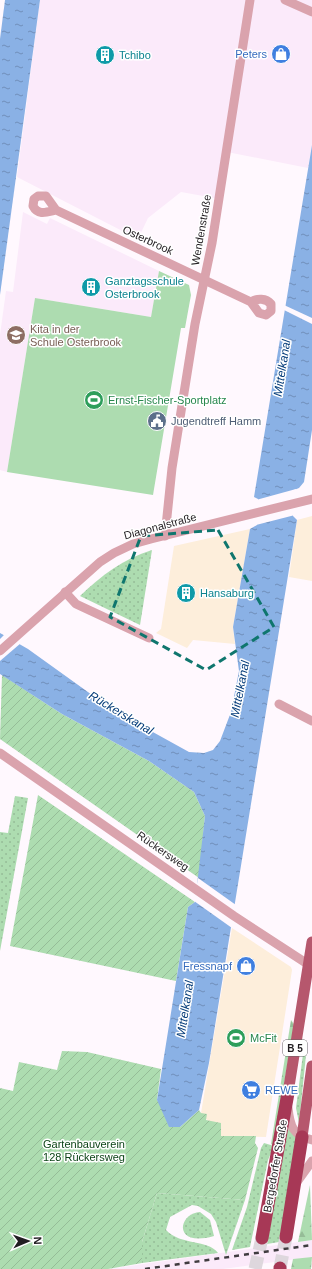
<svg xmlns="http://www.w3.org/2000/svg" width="312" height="1269" font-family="Helvetica,sans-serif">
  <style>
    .commercial { fill: #fdeedb }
    .built { fill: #fbeafa }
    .grass { fill: url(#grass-dots) }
    .forest { fill: url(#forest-firs) }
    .garden { fill: url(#garden-furrows) }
    .pitch { fill: #addcb0 }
    .water { fill: url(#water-ripples) }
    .pier { fill: #fff8fe }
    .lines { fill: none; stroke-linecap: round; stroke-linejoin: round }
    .highway-tunnel { stroke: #ded7dd; stroke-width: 13; stroke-dasharray: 13 6; stroke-linecap: butt }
    .minor { stroke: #daa3ad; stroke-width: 9 }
    .major { stroke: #b6576d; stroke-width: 11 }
    .highway { stroke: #a73856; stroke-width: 13 }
    .rail { stroke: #403c40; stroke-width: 2.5; stroke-dasharray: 5 5; stroke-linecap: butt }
    .marked { fill: none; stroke: #0f766e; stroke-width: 3; stroke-dasharray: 8 5; stroke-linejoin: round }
    .labels { text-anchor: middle; stroke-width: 3; stroke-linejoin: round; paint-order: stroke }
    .shield { fill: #fff; stroke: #646164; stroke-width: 1 }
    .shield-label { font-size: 10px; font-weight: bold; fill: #211d21 }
    .shop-label { font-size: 11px; fill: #366cbe; stroke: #fff; text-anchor: end }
    .culture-label { font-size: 11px; fill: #0d838f; stroke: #fff; text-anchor: start }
    .street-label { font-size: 11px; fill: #211d21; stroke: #fff }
    .education-label { font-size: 11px; fill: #785e54; stroke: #fff; text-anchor: start }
    .leisure-label { font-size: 11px; fill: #27864d; stroke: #fff; text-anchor: start }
    .service-label { font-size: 11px; fill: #4e5e75; stroke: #fff; text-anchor: start }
    .park-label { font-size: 11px; fill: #0c4417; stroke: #fff }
    .water-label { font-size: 12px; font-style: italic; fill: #063d7a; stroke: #fff }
  </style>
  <defs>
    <pattern id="grass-dots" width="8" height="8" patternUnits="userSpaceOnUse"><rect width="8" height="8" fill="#addcb0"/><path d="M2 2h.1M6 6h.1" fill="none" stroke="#95bc97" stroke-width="1.8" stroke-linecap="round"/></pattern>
    <pattern id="forest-firs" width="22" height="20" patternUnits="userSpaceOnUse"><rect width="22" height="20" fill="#addcb0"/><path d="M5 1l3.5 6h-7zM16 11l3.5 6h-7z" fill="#95bc97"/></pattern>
    <pattern id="garden-furrows" width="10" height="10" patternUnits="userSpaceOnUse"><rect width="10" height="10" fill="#addcb0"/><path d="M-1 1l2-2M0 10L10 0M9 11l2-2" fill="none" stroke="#95bc97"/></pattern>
    <pattern id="water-ripples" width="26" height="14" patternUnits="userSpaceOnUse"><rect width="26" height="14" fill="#8ab1e5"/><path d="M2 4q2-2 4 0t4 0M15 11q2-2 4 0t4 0" fill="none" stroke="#708fb9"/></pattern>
  </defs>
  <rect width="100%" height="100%" fill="#fff8fe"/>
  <g class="commercial">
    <path d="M312 516V581L289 577 297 520Z"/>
    <path d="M250 529 233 627 235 644 193 640 187 648 156 633 161 629 174 546Z"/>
    <path d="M232 928 291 967 292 970 266 1137 221 1136 201 1113Z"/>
  </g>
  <g class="built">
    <path d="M40 0H312V145L308 168 227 152 220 199 181 192 148 218 138 239 17 177Z"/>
    <path d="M23 212 47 224 50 218 159 271 151 317 35 298 7 472 0 470V335L6 291 13 292Z"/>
    <path d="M312 1240V1257L223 1269H108Z"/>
  </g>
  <g class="grass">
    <path d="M152 550 140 625 80 596C102 575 123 559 152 550Z"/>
    <path d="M15 796 28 798 0 951V832L8 833Z"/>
    <path d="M303 1054 306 1055 299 1123 296 1108Z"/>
    <path d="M287 1127 297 1138 279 1242 267 1244Z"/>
    <path d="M264 1143 274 1146 268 1160 250 1247 232 1250 247 1207 261 1148Z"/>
    <path d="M157 1193 245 1200 226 1255 216 1222 211 1214 198 1206 192 1205 170 1217 166 1230C181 1246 208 1239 218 1253L142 1263V1242Z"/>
    <path d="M200 1212 210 1220 214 1236C172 1248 178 1213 200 1212Z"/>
  </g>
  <g class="forest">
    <path d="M291 1020 294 1024 274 1146 271 1144Z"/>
    <path d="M310 1185 312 1240 298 1242Z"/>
    <path d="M312 1257 311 1269H291L293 1259Z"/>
  </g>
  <g class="garden">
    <path d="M2 675 62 714 149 761 194 792 205 816 199 878 0 739Z"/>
    <path d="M38 795 195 902 188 907 176 981 10 946Z"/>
    <path d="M62 1051 87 1052 161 1069 157 1100 180 1127 199 1110 201 1113 207 1114 206 1120 221 1123V1136H256L255 1143 258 1148 245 1200 157 1193 142 1242V1263L108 1269H0V1088L13 1091 19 1062 57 1070Z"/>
  </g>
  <path class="pitch" d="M159 271 189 285 191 295 185 328H181L153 495 7 472 35 298 151 317Z"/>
  <g class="water">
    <path d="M5 0H40L0 295V39Z"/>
    <path d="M312 145V430L304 482 299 488 294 490 293 516 297 520 209 1063 199 1110 180 1127H169L157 1100 188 907 195 902 205 816 194 792 149 761 62 714 0 674V633L28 649 113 710 189 752 204 753 213 750 220 741 231 712 239 671 233 627 250 529 257 525 258 499 254 497Z"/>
  </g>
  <g class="pier">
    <path d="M284 305 312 318V324L284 310Z"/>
    <path d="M296 489 295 515 256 525V500Z"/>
    <path d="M5 634 21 643 0 661V639Z"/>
    <path d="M198 878 236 905 232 928 194 901Z"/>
  </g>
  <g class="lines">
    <g class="highway-tunnel">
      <path d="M280 1268 286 1237"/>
      <path d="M255 1269 262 1238"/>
    </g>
    <g class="minor">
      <path d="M285 0 312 12"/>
      <path d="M56 210C47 212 38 216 33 206L34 199 38 196H46L56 210 251 302 259 313 266 315 271 311V304C266 298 257 298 251 302"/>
      <path d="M165 536 172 468 195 324 212 243 250 0"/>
      <path d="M65 592 76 604 149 638"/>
      <path d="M0 651 100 562 114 553 133 544 151 539 312 499"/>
      <path d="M279 704 312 721"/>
      <path d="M0 753 234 916 312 967"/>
      <path d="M288 1108C290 1127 293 1135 312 1140"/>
      <path d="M297 1182 312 1161"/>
    </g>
    <g class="major">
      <path d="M288 1093 312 942"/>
      <path d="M302 1137 312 1066"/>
    </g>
    <g class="highway">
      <path d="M286 1237 302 1137"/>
      <path d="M262 1238 288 1093"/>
      <path d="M280 1269V1268"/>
    </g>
    <path class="rail" d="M145 1269 312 1245"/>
  </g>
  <path class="marked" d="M218 530 274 627 206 670 110 617 141 536Z"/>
  <defs>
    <symbol id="shop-disc" viewBox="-11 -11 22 22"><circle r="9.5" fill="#3f7fe0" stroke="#fff"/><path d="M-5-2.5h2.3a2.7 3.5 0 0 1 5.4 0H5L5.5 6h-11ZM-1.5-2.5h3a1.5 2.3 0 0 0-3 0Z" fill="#fff"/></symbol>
    <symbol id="building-disc" viewBox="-11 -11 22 22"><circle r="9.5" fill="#0f9aa8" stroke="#fff"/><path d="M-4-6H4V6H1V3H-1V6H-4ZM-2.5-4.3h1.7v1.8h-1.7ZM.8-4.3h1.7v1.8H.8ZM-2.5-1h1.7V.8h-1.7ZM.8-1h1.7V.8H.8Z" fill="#fff"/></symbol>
    <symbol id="school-disc" viewBox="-11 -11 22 22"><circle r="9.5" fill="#8d6e63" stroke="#fff"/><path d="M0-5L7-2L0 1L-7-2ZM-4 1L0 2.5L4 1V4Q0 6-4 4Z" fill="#fff"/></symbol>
    <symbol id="stadium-disc" viewBox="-11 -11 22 22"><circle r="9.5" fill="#2e9e5b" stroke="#fff"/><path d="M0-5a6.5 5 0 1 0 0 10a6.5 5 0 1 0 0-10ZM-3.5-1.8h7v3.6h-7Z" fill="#fff"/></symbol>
    <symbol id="civic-disc" viewBox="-11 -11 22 22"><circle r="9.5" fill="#5c6f8a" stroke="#fff"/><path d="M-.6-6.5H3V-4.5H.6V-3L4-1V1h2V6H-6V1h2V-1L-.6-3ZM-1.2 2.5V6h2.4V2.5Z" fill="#fff"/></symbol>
    <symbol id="supermarket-disc" viewBox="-11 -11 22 22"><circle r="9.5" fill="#3f7fe0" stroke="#fff"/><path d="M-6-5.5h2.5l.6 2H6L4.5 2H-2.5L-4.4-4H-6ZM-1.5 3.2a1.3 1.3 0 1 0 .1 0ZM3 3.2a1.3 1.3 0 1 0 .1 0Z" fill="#fff"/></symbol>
  </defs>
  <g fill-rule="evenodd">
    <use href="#shop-disc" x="270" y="43" width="22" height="22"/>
    <use href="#building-disc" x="94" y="44" width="22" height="22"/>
    <use href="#building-disc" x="80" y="276" width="22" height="22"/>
    <use href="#school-disc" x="5" y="324" width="22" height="22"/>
    <use href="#stadium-disc" x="83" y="389" width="22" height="22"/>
    <use href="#civic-disc" x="146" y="410" width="22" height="22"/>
    <use href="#building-disc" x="175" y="582" width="22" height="22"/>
    <use href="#shop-disc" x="235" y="955" width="22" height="22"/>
    <use href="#stadium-disc" x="225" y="1027" width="22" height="22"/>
    <use href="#supermarket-disc" x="240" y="1079" width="22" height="22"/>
  </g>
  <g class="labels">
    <rect class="shield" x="283" y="1040" width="24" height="16" rx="3"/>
    <g class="shield-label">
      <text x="295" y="1052">B 5</text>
    </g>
    <g class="shop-label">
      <text x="267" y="58">Peters</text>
      <text x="232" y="970">Fressnapf</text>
      <text x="265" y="1094" text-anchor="start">REWE</text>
    </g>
    <g class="culture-label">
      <text x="119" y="59">Tchibo</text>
      <text x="105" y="285">Ganztagsschule<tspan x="105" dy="13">Osterbrook</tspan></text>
      <text x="200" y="597">Hansaburg</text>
    </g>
    <g class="street-label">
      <text transform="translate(201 230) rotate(-80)" y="4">Wendenstraße</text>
      <text transform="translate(148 240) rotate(25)" y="4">Osterbrook</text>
      <text transform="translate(160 526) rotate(-15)" y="4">Diagonalstraße</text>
      <text transform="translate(163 851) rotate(35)" y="4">Rückersweg</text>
      <text transform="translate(275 1166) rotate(-80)" y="4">Bergedorfer Straße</text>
    </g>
    <g class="education-label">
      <text x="30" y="333">Kita in der<tspan x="30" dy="13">Schule Osterbrook</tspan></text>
    </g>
    <g class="leisure-label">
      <text x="108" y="404">Ernst-Fischer-Sportplatz</text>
      <text x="250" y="1042">McFit</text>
    </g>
    <g class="service-label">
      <text x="171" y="425">Jugendtreff Hamm</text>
    </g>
    <g class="park-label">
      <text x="84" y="1148">Gartenbauverein<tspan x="84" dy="13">128 Rückersweg</tspan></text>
    </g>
    <g class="water-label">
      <text transform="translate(282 368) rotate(-81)" y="4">Mittelkanal</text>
      <text transform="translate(240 689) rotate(-79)" y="4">Mittelkanal</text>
      <text transform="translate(121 713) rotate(31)" y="4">Rückerskanal</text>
      <text transform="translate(185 1009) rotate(-81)" y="4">Mittelkanal</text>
    </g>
  </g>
  <g transform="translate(28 1241) rotate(88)" stroke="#ffffff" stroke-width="3" paint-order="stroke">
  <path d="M0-3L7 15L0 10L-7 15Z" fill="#211d21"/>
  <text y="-6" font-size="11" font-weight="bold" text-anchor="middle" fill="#211d21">N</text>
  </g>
</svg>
